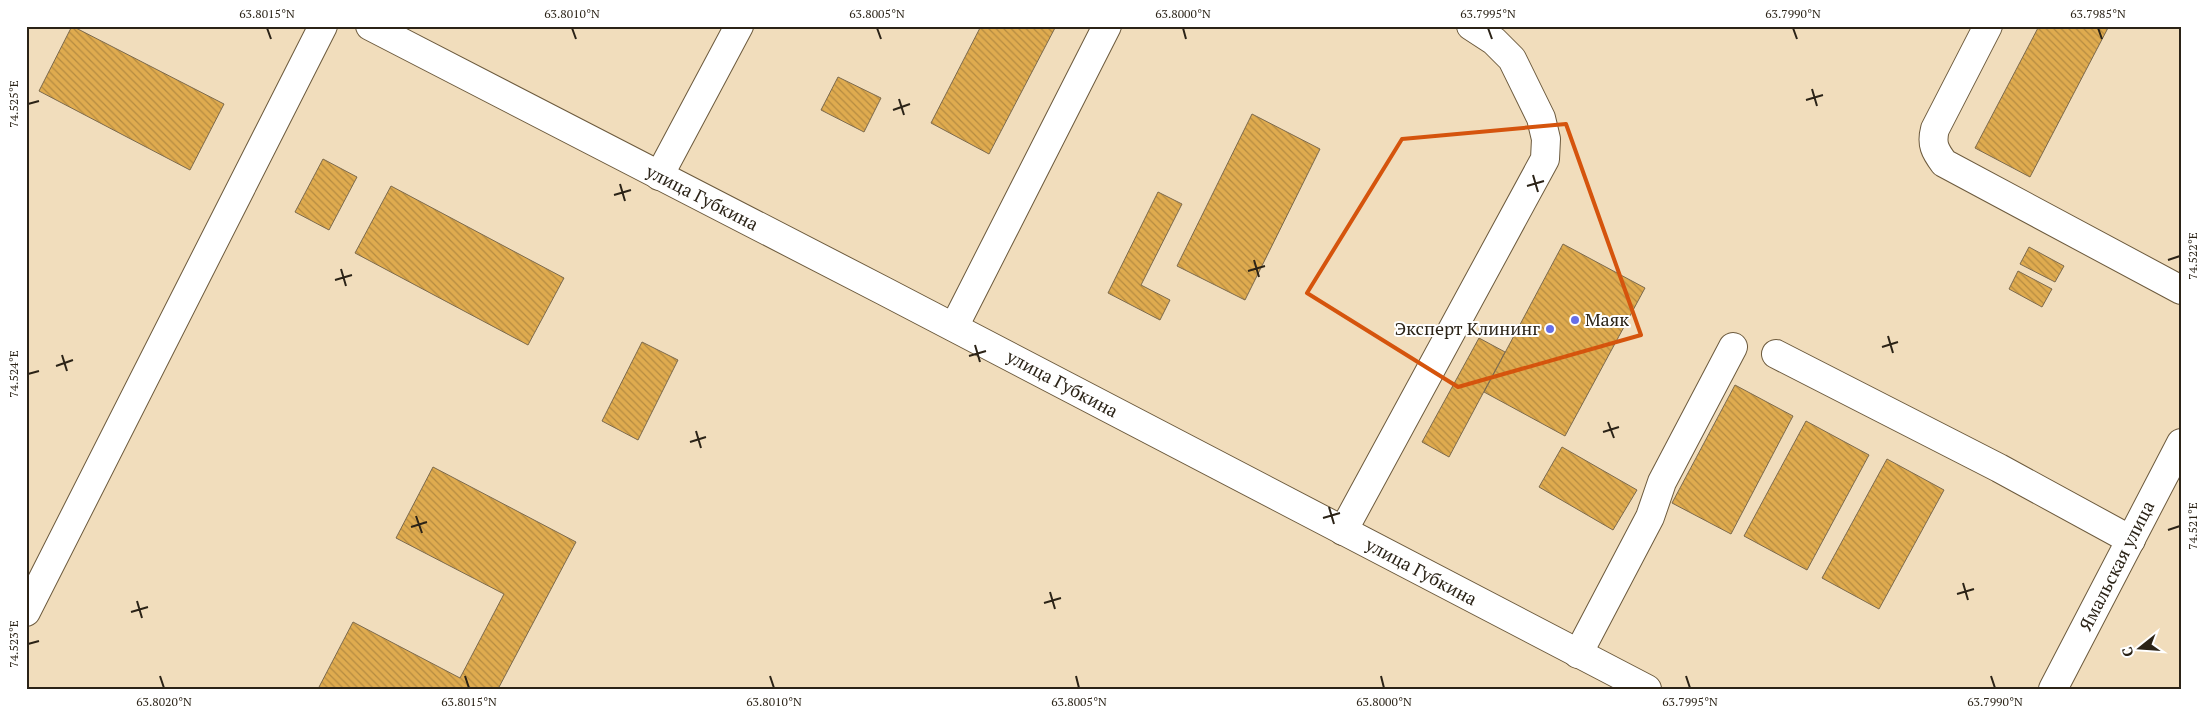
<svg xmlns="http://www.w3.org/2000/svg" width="2207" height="715" font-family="'PT Serif',serif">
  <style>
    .building { fill: url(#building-back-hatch); stroke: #7c6a4d }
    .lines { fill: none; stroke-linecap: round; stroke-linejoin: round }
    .minor-casing { stroke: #6c5a3d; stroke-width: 30 }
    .minor { stroke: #fff; stroke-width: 28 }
    .marked { fill: none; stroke: #d5540d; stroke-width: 4; stroke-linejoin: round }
    .ticks { fill: none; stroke: #2b2317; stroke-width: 2 }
    .poi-dot { fill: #666ee7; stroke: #fff; stroke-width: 2 }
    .labels { text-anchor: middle; stroke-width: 4; stroke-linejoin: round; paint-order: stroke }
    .street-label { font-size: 18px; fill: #2b2317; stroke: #fff }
    .poi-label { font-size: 18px; fill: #2b2317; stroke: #fff; text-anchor: start }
    .neatline { fill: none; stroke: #2b2317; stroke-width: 2 }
    .ticks-label { font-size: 12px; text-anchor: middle; fill: #2b2317 }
  </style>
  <defs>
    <pattern id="building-back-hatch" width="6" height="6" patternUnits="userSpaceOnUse" patternTransform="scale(1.25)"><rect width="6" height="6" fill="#dfab4f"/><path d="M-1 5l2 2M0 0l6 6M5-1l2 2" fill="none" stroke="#b58b41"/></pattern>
  </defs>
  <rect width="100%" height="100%" fill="#f1ddbc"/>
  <g class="building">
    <path d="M72 26 224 104 190 170 39 91Z"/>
    <path d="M981 26H1056L989 154 931 123Z"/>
    <path d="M2039 26H2109L2030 177 1975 148Z"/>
    <path d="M838 77 881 98 864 132 821 110Z"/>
    <path d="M1252 114 1320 149 1245 300 1177 266Z"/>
    <path d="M323 159 357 177 329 230 295 212Z"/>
    <path d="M391 186 564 278 528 345 355 253Z"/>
    <path d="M1158 192 1182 204 1141 285 1170 300 1160 320 1108 293Z"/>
    <path d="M1563 244 1645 288 1565 436 1484 392Z"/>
    <path d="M2029 247 2064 266 2055 282 2020 264Z"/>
    <path d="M2018 271 2052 289 2042 307 2009 289Z"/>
    <path d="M1479 338 1505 352 1449 457 1422 442Z"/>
    <path d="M642 342 678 360 638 440 602 421Z"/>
    <path d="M1735 385 1793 416 1731 534 1672 503Z"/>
    <path d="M1806 421 1869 455 1807 570 1744 536Z"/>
    <path d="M1562 447 1637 490 1613 530 1539 487Z"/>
    <path d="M1887 459 1944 490 1879 609 1822 578Z"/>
    <path d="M433 467 576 542 498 689H318L353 622 460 678 504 594 396 538Z"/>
  </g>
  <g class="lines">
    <defs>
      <g id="minor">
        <path d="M370 26 884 291 1647 689"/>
        <path d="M1988 26 1935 129C1931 144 1935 151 1944 163L2181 290"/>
        <path d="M659 176 739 26"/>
        <path d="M954 327 1107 26"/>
        <path d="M1776 354 1999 468 2131 540"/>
        <path d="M1343 531 1545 159 1546 139 1541 118 1512 59 1494 41 1471 26"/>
        <path d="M26 612 323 26"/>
        <path d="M1578 654 1650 517 1662 482 1733 347"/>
        <path d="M2053 689 2181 443"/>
      </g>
    </defs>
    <use href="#minor" class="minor-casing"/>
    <use href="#minor" class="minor"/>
  </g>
  <path class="marked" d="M1566 124 1641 335 1458 387 1307 293 1402 139Z"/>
  <path class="ticks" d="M267 28 271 39M572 28 576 39M877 28 881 39M1183 28 1186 39M1488 28 1492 39M1793 28 1797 39M2098 28 2102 39M1812 89 1817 106M899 99 904 115M1806 100 1823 95M28 104 39 101M893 110 910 104M1533 175 1538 192M620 184 625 201M1527 186 1544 181M614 195 631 190M1254 260 1259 277M2168 260 2180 256M341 269 346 286M1248 271 1265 266M335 280 352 275M1888 336 1893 353M975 345 980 362M1882 347 1898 342M62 355 67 371M969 356 986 351M56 366 73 360M28 374 39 371M1608 422 1614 438M696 431 701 448M1603 432 1619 427M690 442 706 437M1329 507 1334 524M416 516 422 533M1323 518 1340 513M411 527 427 522M2168 530 2180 526M1963 583 1968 600M1050 592 1055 609M1957 594 1974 589M137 601 142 618M1044 603 1061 598M131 612 148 607M28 644 39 641M160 676 164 688M465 676 469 688M770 676 774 688M1076 676 1079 688M1381 676 1384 688M1686 676 1690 688M1991 676 1995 688"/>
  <g class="poi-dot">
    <circle cx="1575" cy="320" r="5"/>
    <circle cx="1550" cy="329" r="5"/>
  </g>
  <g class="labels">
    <g class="street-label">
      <text transform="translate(702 198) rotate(27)" y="6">улица Губкина</text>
      <text transform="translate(1062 384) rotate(28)" y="6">улица Губкина</text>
      <text transform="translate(2117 566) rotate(-63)" y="6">Ямальская улица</text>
      <text transform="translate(1421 572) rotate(28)" y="6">улица Губкина</text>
    </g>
    <g class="poi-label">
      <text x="1585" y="326">Маяк</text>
      <text x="1540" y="335" text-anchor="end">Эксперт Клининг</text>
    </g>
  </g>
  <rect width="2207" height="715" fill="none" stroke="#ffffff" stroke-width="55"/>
  <g transform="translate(2140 648) rotate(253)" stroke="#ffffff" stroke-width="4" paint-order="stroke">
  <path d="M0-4L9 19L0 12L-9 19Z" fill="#2b2317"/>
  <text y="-8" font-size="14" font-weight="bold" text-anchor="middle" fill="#2b2317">С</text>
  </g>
  <rect x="28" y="28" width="2152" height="660" class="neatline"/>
  <g class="ticks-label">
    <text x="267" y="18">63.8015°N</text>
    <text x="572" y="18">63.8010°N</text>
    <text x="877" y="18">63.8005°N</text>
    <text x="1183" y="18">63.8000°N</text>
    <text x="1488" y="18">63.7995°N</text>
    <text x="1793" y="18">63.7990°N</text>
    <text x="2098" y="18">63.7985°N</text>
    <text transform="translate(14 104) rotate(-90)" y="4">74.525°E</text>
    <text transform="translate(2193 256) rotate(-90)" y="4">74.522°E</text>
    <text transform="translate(14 374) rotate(-90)" y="4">74.524°E</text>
    <text transform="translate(2193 526) rotate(-90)" y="4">74.521°E</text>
    <text transform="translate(14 644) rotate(-90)" y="4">74.523°E</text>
    <text x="164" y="706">63.8020°N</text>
    <text x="469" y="706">63.8015°N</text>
    <text x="774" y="706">63.8010°N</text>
    <text x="1079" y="706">63.8005°N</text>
    <text x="1384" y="706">63.8000°N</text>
    <text x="1690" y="706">63.7995°N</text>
    <text x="1995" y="706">63.7990°N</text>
  </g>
</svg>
